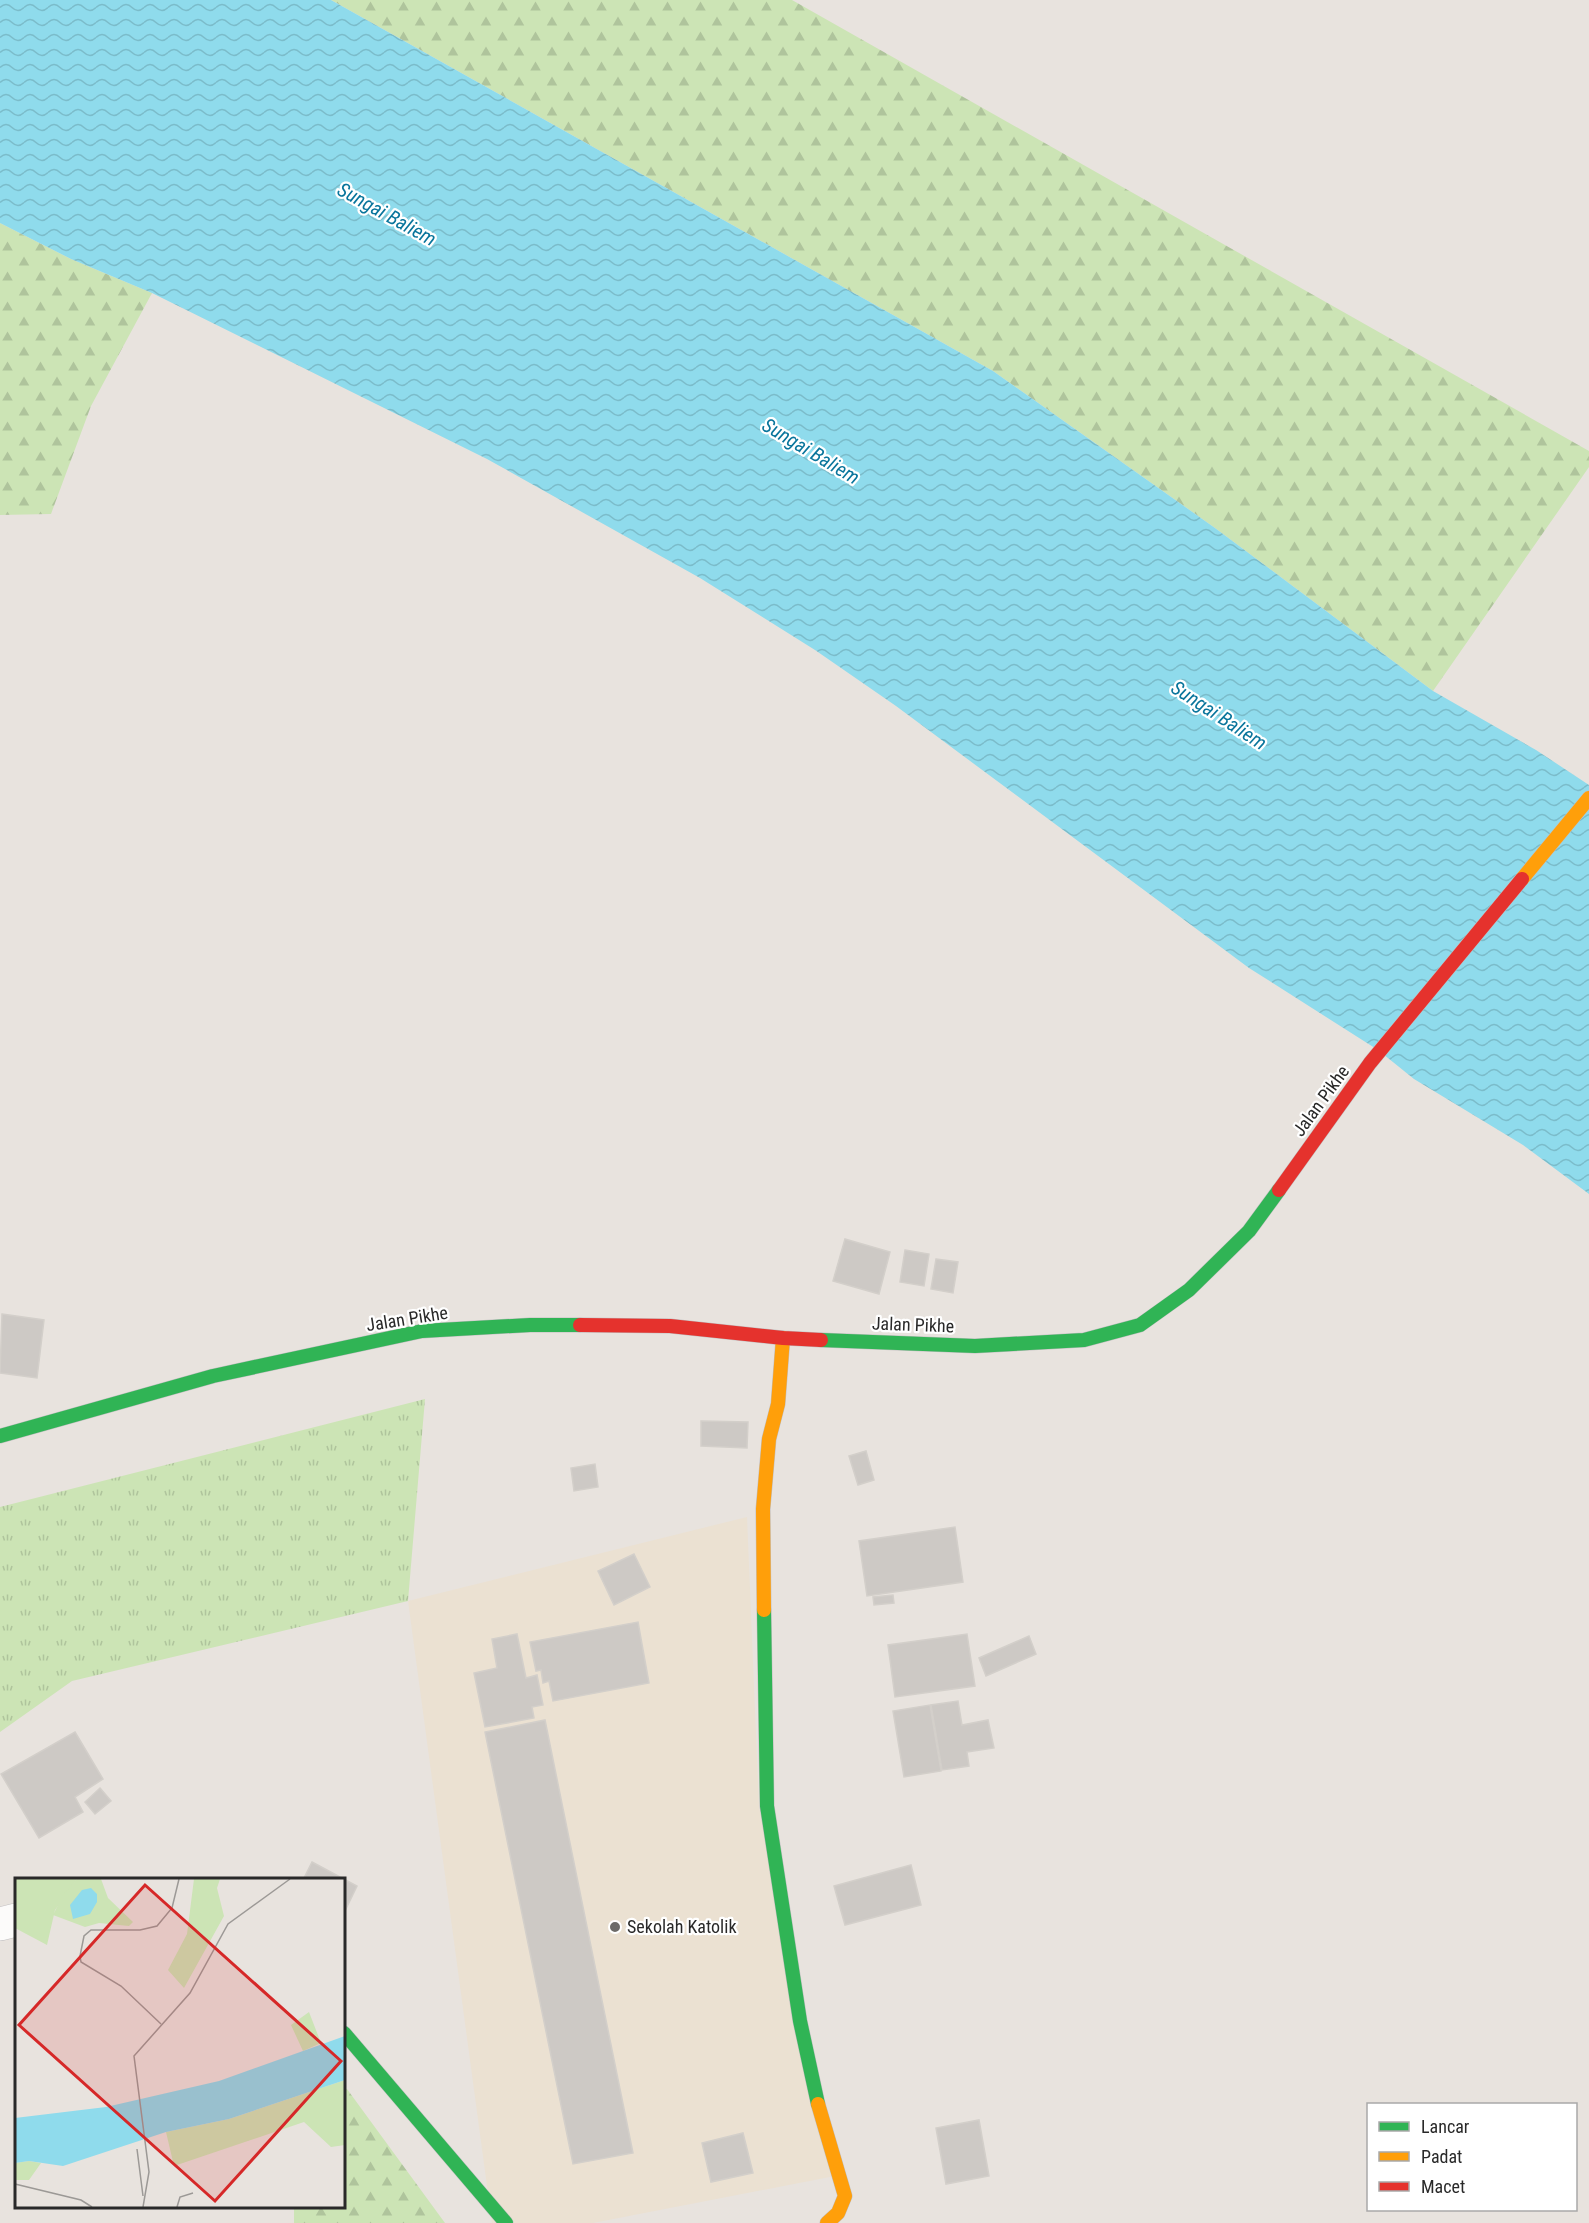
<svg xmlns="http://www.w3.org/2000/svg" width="1589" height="2223" font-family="'Roboto Condensed',sans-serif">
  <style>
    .education { fill: #ebe1d2 }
    .grass { fill: url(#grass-tufts) }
    .forest { fill: url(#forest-firs) }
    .water { fill: url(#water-waves) }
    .building { fill: #cdc9c5; stroke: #d3cfca; stroke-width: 1.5 }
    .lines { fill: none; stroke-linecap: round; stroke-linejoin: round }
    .street-casing { stroke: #c1bfc0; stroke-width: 34 }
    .fast-casing { stroke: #c1bfc0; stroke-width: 15 }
    .slow-casing { stroke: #c1bfc0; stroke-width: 15 }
    .jam-casing { stroke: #c1bfc0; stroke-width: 15 }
    .street { stroke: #fcfbfa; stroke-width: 33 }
    .fast { stroke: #30b455; stroke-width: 14 }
    .slow { stroke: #ff9f0a; stroke-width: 14 }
    .jam { stroke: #e5322d; stroke-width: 14 }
    .poi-dot { fill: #6c6a68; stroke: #fff; stroke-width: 2 }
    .labels { text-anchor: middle; stroke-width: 4.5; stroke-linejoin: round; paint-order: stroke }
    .street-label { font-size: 18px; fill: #292929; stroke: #fff }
    .poi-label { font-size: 18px; fill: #292929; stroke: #fff; text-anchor: start }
    .water-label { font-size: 20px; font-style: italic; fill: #09759c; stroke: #fff }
    .inset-road { fill: none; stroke: #9c9996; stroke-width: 1.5 }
    .view { fill: #d62828; fill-opacity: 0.15; stroke: #d62828; stroke-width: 3 }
    .inset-edge { fill: none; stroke: #292929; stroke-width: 3 }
  </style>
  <defs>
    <pattern id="grass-tufts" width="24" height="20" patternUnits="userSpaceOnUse" patternTransform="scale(1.5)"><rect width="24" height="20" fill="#cce4b5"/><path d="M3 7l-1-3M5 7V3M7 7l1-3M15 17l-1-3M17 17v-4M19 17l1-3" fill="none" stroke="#afc49c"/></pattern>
    <pattern id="forest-firs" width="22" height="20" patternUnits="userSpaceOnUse" patternTransform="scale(1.5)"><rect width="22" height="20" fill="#cce4b5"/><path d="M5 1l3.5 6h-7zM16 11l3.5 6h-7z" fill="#afc49c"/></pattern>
    <pattern id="water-waves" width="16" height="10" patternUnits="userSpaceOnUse" patternTransform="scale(1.5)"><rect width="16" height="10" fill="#8fdbec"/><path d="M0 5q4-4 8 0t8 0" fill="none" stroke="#7bbcca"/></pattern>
  </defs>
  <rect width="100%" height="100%" fill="#e8e3de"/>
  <path class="education" d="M747 1517 759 1807 835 2176 593 2223H492L408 1601Z"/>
  <path class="grass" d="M425 1399 408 1601 72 1681 0 1732V1507Z"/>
  <g class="forest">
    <path d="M331 0H792L1589 451V467L1433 691 1215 528 993 371Z"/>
    <path d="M0 223 71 259 152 293 91 406 51 514 0 515Z"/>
    <path d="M344 2089H347L445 2223H294V2207L344 2206Z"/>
  </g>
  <path class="water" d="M0 0H331L993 371 1215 528 1433 691 1536 750 1589 785V1194L1523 1145 1414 1079 1378 1050 1249 968 896 706 815 650 700 578 487 459 152 293 71 259 0 223Z"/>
  <g class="building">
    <path d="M845 1239 890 1252 879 1294 833 1281Z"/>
    <path d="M905 1250 929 1254 924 1286 900 1282Z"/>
    <path d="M936 1259 958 1262 953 1293 931 1289Z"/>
    <path d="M2 1314 44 1320 37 1378 0 1373Z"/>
    <path d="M701 1421 748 1422 747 1448 701 1446Z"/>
    <path d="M866 1451 874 1480 858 1485 849 1456Z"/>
    <path d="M595 1464 598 1487 574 1491 571 1468Z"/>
    <path d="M955 1527 963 1582 867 1596 859 1541Z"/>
    <path d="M634 1554 650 1587 614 1605 598 1571Z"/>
    <path d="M893 1595 894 1603 874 1605 873 1597Z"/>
    <path d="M638 1622 649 1683 553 1701 549 1681 543 1683 541 1670 536 1671 530 1642Z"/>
    <path d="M517 1634 526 1678 537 1675 543 1705 532 1707 534 1718 485 1727 474 1673 497 1668 492 1639Z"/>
    <path d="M967 1634 975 1686 895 1697 888 1645Z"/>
    <path d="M1029 1636 1036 1654 986 1676 979 1658Z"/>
    <path d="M958 1701 962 1725 988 1720 994 1748 967 1752 969 1766 942 1770 931 1705Z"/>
    <path d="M930 1705 941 1771 904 1777 893 1711Z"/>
    <path d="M545 1720 633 2153 573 2164 485 1732Z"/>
    <path d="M75 1732 103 1779 75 1797 83 1812 39 1838 1 1774Z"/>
    <path d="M100 1788 111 1801 95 1814 85 1802Z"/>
    <path d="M312 1862 357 1886 344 1913V1880H303Z"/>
    <path d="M911 1865 921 1905 845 1925 834 1886Z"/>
    <path d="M979 2120 989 2176 946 2184 936 2128Z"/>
    <path d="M743 2133 753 2173 711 2182 702 2143Z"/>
  </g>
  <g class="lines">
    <defs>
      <path id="street" d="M0 1924 16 1920"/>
      <g id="fast">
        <path d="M821 1340 975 1346 1084 1340 1140 1325 1189 1290 1249 1231 1279 1190"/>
        <path d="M0 1436 213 1376 422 1331 530 1325H580"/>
        <path d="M764 1610 767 1806 800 2021 818 2104"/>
        <path d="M344 2033 506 2223"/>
      </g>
      <g id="slow">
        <path d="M1522 879 1589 798"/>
        <path d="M764 1610 763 1509 769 1439 778 1404 783 1338"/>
        <path d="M818 2104 845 2196 838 2213 827 2223"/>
      </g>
      <g id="jam">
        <path d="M1279 1190 1370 1063 1522 879"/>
        <path d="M580 1325 670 1326 783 1338 821 1340"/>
      </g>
    </defs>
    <use href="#street" class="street-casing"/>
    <use href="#fast" class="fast-casing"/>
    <use href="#slow" class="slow-casing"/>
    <use href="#jam" class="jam-casing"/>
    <use href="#street" class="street"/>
    <use href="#fast" class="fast"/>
    <use href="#slow" class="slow"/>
    <use href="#jam" class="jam"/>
  </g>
  <circle class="poi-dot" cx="615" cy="1927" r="6"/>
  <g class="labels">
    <g class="street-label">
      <text transform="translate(1321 1101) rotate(-54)" y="6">Jalan Pikhe</text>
      <text transform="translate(407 1319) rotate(-9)" y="6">Jalan Pikhe</text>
      <text transform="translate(913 1325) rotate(2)" y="6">Jalan Pikhe</text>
    </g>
    <g class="poi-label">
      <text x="627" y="1933">Sekolah Katolik</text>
    </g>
    <g class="water-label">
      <text transform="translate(387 214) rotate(29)" y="7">Sungai Baliem</text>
      <text transform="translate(811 451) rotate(31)" y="7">Sungai Baliem</text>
      <text transform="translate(1219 715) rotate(33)" y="7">Sungai Baliem</text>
    </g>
  </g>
  <g transform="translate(15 1878)">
    <rect width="330" height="330" fill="#e8e3de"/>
    <path d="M0 1H62L40 32 32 67 0 50ZM179 1H205L202 10 209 38 169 110 153 92 172 56ZM14 283 26 285 14 302H0V285Z" fill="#cce4b5"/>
    <path d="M62 1H86L93 20 118 44 114 48 84 45 70 49 38 37 48 17ZM294 134 306 165 288 173 276 147ZM330 202V267L316 269 289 244 159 288 151 254 214 241Z" fill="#cce4b5"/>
    <path d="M76 10 82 16V24L75 36 58 41 55 27 67 12ZM330 158V202L214 241 151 254 48 288 14 283 0 285V240L91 229 204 203Z" fill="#8fdbec"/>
    <path class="inset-road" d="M146 146 106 108 66 84 65 78 69 58 76 52H125L142 48 157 30 164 1M122 271 128 318M0 306 66 322 77 329M128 329 134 294 119 178 175 115 213 46 275 1M162 329 165 319 178 315"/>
    <path class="view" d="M130 7 326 183 200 323 4 147Z"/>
    <rect width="330" height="330" class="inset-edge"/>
  </g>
  <rect x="1367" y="2103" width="210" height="108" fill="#ffffff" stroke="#a9a9a9" stroke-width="1.5"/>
  <rect x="1379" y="2122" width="30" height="9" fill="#30b455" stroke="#a9a9a9" stroke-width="1.5"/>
  <text x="1421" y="2133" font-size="18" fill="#292929">Lancar</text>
  <rect x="1379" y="2152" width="30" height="9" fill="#ff9f0a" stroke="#a9a9a9" stroke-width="1.5"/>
  <text x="1421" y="2163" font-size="18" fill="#292929">Padat</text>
  <rect x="1379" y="2182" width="30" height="9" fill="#e5322d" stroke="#a9a9a9" stroke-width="1.5"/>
  <text x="1421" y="2193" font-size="18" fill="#292929">Macet</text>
</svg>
